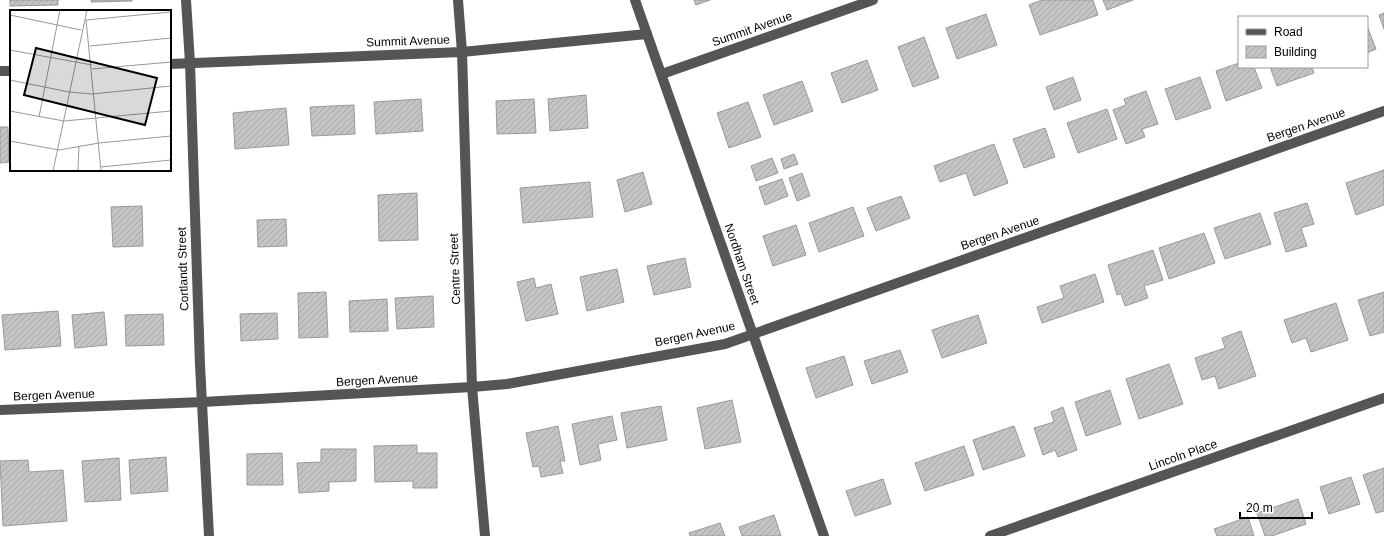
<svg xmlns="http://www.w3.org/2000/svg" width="1384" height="536" font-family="Helvetica,sans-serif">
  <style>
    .building { fill: url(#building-hatch); stroke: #999 }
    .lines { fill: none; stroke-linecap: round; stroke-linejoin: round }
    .minor { stroke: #555; stroke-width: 10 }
    .labels { text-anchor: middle; stroke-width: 3.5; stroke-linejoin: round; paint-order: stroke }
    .street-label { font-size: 12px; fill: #000; stroke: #fff }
    .inset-road { fill: none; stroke: #999; stroke-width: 1 }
    .view { fill: #000; fill-opacity: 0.15; stroke: #000; stroke-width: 2 }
    .inset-edge { fill: none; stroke: #000; stroke-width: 2 }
  </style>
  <defs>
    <pattern id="building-hatch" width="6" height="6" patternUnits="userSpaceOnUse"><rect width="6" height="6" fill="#c4c4c4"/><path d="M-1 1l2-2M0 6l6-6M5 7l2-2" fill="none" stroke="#a7a7a7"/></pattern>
  </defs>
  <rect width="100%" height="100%" fill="#fff"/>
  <g class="building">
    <path d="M10 0H58V5L10 6Z"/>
    <path d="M91 0H132V1L91 2Z"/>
    <path d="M694 0H710L696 5Z"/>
    <path d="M1042 0H1093L1098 15 1040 35 1029 5Z"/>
    <path d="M1103 0H1133L1107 10Z"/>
    <path d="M1384 13V29L1379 15Z"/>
    <path d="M986 14 997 45 957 59 946 28Z"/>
    <path d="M1367 26 1376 49 1367 53Z"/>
    <path d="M924 37 939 78 913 87 898 47Z"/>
    <path d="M867 60 878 90 842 103 831 73Z"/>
    <path d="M1239 63V67H1254L1262 88 1226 101 1216 71Z"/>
    <path d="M1270 67H1312L1314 73 1277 86Z"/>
    <path d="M1073 77 1081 100 1054 110 1046 87Z"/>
    <path d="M1200 77 1211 108 1176 120 1165 89Z"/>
    <path d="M802 81 813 111 774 125 763 95Z"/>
    <path d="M1146 91 1158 124 1142 129 1145 137 1126 144 1113 110 1126 105 1124 99Z"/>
    <path d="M586 95 588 128 550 131 548 99Z"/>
    <path d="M421 99 423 131 376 134 374 102Z"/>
    <path d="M534 99 536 133 497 134 496 101Z"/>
    <path d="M748 102 761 137 729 148 717 113Z"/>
    <path d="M354 105 355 134 312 136 310 107Z"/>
    <path d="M286 108 289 145 235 149 233 113Z"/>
    <path d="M1107 109 1117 139 1078 153 1067 123Z"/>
    <path d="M0 127H8L9 162 0 163Z"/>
    <path d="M1045 128 1055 157 1024 168 1013 139Z"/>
    <path d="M994 144 1008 183 974 196 966 173 940 182 934 166Z"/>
    <path d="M794 154 798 164 784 169 781 159Z"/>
    <path d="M772 158 778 173 756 181 751 166Z"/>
    <path d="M1384 170V205L1356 215 1346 183Z"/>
    <path d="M643 172 652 204 625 212 617 180Z"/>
    <path d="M802 173 810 196 797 201 789 178Z"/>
    <path d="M782 179 788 196 765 205 759 187Z"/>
    <path d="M590 182 593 217 523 223 520 188Z"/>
    <path d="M417 193 418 240 379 241 378 195Z"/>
    <path d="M901 196 910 218 876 231 867 208Z"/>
    <path d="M1307 203 1314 224 1301 228 1307 246 1286 252 1274 213Z"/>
    <path d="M142 206 143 246 113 247 111 207Z"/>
    <path d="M853 207 864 236 819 252 809 223Z"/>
    <path d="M1260 213 1271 244 1225 259 1214 228Z"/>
    <path d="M286 219 287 246 258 247 257 220Z"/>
    <path d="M796 225 806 255 773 266 763 236Z"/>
    <path d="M1204 233 1215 263 1169 279 1159 248Z"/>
    <path d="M1153 250 1163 280 1144 286 1148 298 1125 306 1121 294 1117 295 1108 265Z"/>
    <path d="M685 258 691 287 654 295 647 266Z"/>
    <path d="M617 269 624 302 587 311 580 277Z"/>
    <path d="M1095 274 1104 302 1042 323 1037 307 1064 298 1060 286Z"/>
    <path d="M534 278 536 288 551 284 558 314 526 321 517 282Z"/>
    <path d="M326 292 328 337 299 338 298 293Z"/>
    <path d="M1384 292V332L1370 336 1358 300Z"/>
    <path d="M433 296 434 327 397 329 395 298Z"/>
    <path d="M387 299 388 331 350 332 349 301Z"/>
    <path d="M1336 303 1348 340 1311 352 1306 338 1292 343 1284 320Z"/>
    <path d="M58 311 61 346 5 350 2 315Z"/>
    <path d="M104 312 107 345 75 348 72 315Z"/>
    <path d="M277 313 278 339 241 341 240 314Z"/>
    <path d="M163 314 164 345 126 346 125 315Z"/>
    <path d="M978 315 987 343 942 358 932 330Z"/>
    <path d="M1241 331 1256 376 1219 389 1215 376 1202 380 1195 358 1225 348 1222 338Z"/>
    <path d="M900 350 908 372 872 384 864 361Z"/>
    <path d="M844 356 853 385 816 398 806 368Z"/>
    <path d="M1169 364 1183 404 1139 419 1126 379Z"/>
    <path d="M1110 390 1121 424 1086 436 1075 402Z"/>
    <path d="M732 400 741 442 705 449 697 408Z"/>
    <path d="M661 406 667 440 627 448 621 413Z"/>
    <path d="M1063 407 1077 450 1058 457 1055 450 1043 455 1034 428 1054 422 1051 412Z"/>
    <path d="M612 416 617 440 598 444 601 460 580 465 572 424Z"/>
    <path d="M558 426 565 461H560L563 473 541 477 539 466 533 467 526 433Z"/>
    <path d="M1014 426 1025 456 983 470 973 440Z"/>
    <path d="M417 445V453H437V488H413V481L375 482 374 446Z"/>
    <path d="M964 446 974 475 925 491 915 463Z"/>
    <path d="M321 449H356V481L329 482V491L299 493 297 463 321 462Z"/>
    <path d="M282 453 283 485H247V454Z"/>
    <path d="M166 457 168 491 131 494 129 460Z"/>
    <path d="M119 458 121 500 85 502 82 461Z"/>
    <path d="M28 460 29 472 63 470 67 521 3 526 0 461Z"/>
    <path d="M1384 468V511L1376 513 1363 475Z"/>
    <path d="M1351 477 1360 504 1329 514 1320 487Z"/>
    <path d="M883 479 891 504 855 516 846 491Z"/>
    <path d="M1298 499 1306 524 1272 536H1265L1257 513Z"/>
    <path d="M774 515 781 536H742L739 527Z"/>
    <path d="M1248 517 1254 536H1217L1214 529Z"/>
    <path d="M720 523 725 536H690L689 533Z"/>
  </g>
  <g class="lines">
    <g class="minor">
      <path d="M186 0 190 63 200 365 209 536"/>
      <path d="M458 0 462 52 472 387 485 536"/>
      <path d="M635 0 824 536"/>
      <path d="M170 64 462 52 647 34"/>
      <path d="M0 71H11"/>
      <path d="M662 74 873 0"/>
      <path d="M0 410 203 402 472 387 507 384 725 344 1384 111"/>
      <path d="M990 536 1384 398"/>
    </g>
  </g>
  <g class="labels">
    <g class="street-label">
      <text transform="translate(752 29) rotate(-19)" y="4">Summit Avenue</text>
      <text transform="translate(408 41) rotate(-2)" y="4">Summit Avenue</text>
      <text transform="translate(1306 125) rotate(-19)" y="4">Bergen Avenue</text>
      <text transform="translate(1000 233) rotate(-19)" y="4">Bergen Avenue</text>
      <text transform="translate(742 264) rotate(71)" y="4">Nordham Street</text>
      <text transform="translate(183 269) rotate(-92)" y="4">Cortlandt Street</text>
      <text transform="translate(455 269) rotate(-92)" y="4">Centre Street</text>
      <text transform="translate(695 334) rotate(-12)" y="4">Bergen Avenue</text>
      <text transform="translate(377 380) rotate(-3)" y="4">Bergen Avenue</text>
      <text transform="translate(54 395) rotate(-2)" y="4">Bergen Avenue</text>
      <text transform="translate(1183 455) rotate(-19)" y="4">Lincoln Place</text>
    </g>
  </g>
  <g transform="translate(10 10)">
    <rect width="161" height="161" fill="#fff"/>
    <path class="inset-road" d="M0 5 71 20M80 36 161 28M0 40 82 55M82 59 161 52M0 70 59 82 82 84 161 76M0 101 54 111 161 101M29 107 50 0M0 131 49 140 89 133 161 126M91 157 161 150M43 161 77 0M68 161 69 136M91 161 76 10 161 2"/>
    <path class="view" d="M26 38 147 68 135 115 14 85Z"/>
    <rect width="161" height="161" class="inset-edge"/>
  </g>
  <rect x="1238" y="16" width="130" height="52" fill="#ffffff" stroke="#999999"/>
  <rect x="1246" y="29" width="20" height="6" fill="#555555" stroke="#999999"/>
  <text x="1274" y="36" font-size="12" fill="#000000">Road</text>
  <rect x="1246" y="46" width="20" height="12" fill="url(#building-hatch)" stroke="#999999"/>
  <text x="1274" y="56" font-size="12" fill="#000000">Building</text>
  <path d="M1240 512v6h72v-6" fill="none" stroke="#000000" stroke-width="2"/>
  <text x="1246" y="512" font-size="12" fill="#000000" stroke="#ffffff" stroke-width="3" paint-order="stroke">20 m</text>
</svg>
